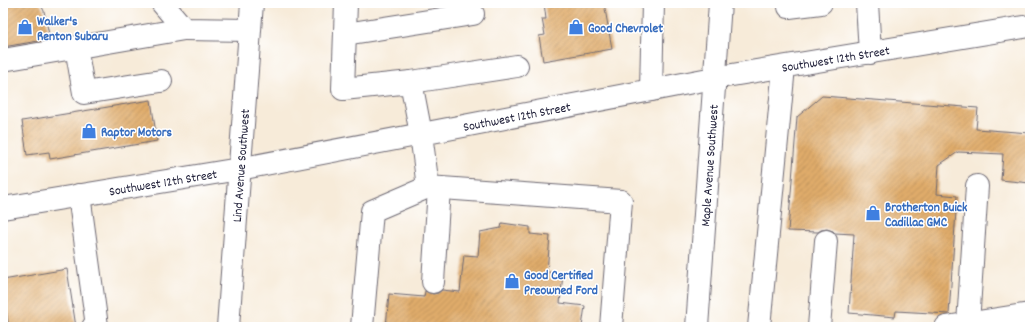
<svg xmlns="http://www.w3.org/2000/svg" width="1033" height="330" font-family="Dekko,sans-serif">
  <style>
    .building { fill: url(#building-hatch) }
    .lines { fill: none; stroke-linecap: round; stroke-linejoin: round }
    .minor-casing { stroke: #6d6872; stroke-width: 24 }
    .major-casing { stroke: #6d6872; stroke-width: 24 }
    .minor { stroke: #fff; stroke-width: 22 }
    .major { stroke: #fff; stroke-width: 22 }
    .labels { text-anchor: middle; stroke-width: 3; stroke-linejoin: round; paint-order: stroke }
    .shop-label { font-size: 13px; font-weight: bold; fill: #366cbe; stroke: #fff; text-anchor: start }
    .street-label { font-size: 13px; fill: #22223b; stroke: #fff }
  </style>
  <defs>
    <pattern id="building-hatch" width="6" height="6" patternUnits="userSpaceOnUse"><rect width="6" height="6" fill="#e0ac6b"/><path d="M-1 1l2-2M0 6l6-6M5 7l2-2" fill="none" stroke="#b58c59"/></pattern>
  </defs>
  <rect width="100%" height="100%" fill="#fff"/>
  <filter id="ink" filterUnits="userSpaceOnUse"><feTurbulence type="fractalNoise" baseFrequency=".025" numOctaves="2"/><feDisplacementMap in="SourceGraphic" scale="8" xChannelSelector="R" yChannelSelector="G"/><feConvolveMatrix kernelMatrix="1 2 1 2 8 2 1 2 1" color-interpolation-filters="sRGB"/></filter>
  <filter id="wash" filterUnits="userSpaceOnUse"><feTurbulence type="fractalNoise" baseFrequency=".012" numOctaves="4" result="noise"/><feDisplacementMap in="SourceGraphic" scale="16" xChannelSelector="R" yChannelSelector="G"/><feGaussianBlur stdDeviation="0.9" result="paint"/><feColorMatrix in="noise" values="0 0 0 0 0 0 0 0 0 0 0 0 0 0 0 0 0 1.4 0 .05"/><feComposite in="paint" operator="in"/></filter>
  <g filter="url(#wash)">
    <rect width="100%" height="100%" fill="#f7ebd9"/>
    <g id="blocks">
      <g class="building">
        <path d="M3 3H40L44 11 50 39 3 47Z"/>
        <path d="M544 3H604L612 49 543 61 539 36 545 35 542 19H546Z"/>
        <path d="M822 96 978 108 976 129 1030 133V183L1001 180 1003 154 958 152 939 165 937 194 957 196 949 314 896 311 895 317 849 313 854 234 835 233 833 231 827 229 821 230 818 232 788 231 797 117Z"/>
        <path d="M151 100 157 141 50 159 49 152 27 155 22 121Z"/>
        <path d="M502 223 530 227V234L550 236 547 272 563 274 560 303 585 306 582 327H386L389 294 424 297 425 291 433 294 438 293 442 290 460 292 464 255 478 256 480 232 501 228Z"/>
        <path d="M67 269 76 327H9L3 294V280Z"/>
      </g>
    </g>
  </g>
  <g filter="url(#ink)">
    <use href="#blocks" fill-opacity="0" stroke="#6d6872" stroke-width="1"/>
    <g class="lines">
      <defs>
        <g id="minor">
          <path d="M162 3 184 29 249 30"/>
          <path d="M346 3 343 89 411 82 421 134 428 187"/>
          <path d="M789 3V7L821 3"/>
          <path d="M867 3 870 53"/>
          <path d="M345 34 473 14"/>
          <path d="M76 47 84 93 161 81"/>
          <path d="M3 60 184 29"/>
          <path d="M411 82 517 66"/>
          <path d="M651 90 653 3"/>
          <path d="M79 195 97 326 93 327"/>
          <path id="s1" d="M3 208 239 169 714 78 1030 26"/>
          <path d="M433 282 439 188"/>
          <path d="M968 324 977 186"/>
          <path d="M362 327 372 211 428 187 621 201 611 327"/>
          <path id="s2" d="M697 327 720 3"/>
          <path d="M759 327 784 67"/>
          <path d="M819 327 826 241"/>
          <path d="M946 327 1030 314"/>
        </g>
        <g id="major">
          <path id="s3" d="M228 327 252 3"/>
        </g>
      </defs>
      <use href="#minor" class="minor-casing"/>
      <use href="#major" class="major-casing"/>
      <use href="#minor" class="minor"/>
      <use href="#major" class="major"/>
    </g>
  </g>
  <defs>
    <symbol id="shop-bare" viewBox="-9 -9 18 18"><path d="M-5-2.5h2.3a2.7 3.5 0 0 1 5.4 0H5L5.5 6h-11ZM-1.5-2.5h3a1.5 2.3 0 0 0-3 0Z" fill="#3f7fe0" stroke="#fff" stroke-width="2.5" paint-order="stroke"/></symbol>
  </defs>
  <g fill-rule="evenodd">
    <use href="#shop-bare" x="14" y="16" width="22" height="22"/>
    <use href="#shop-bare" x="565" y="16" width="22" height="22"/>
    <use href="#shop-bare" x="78" y="120" width="22" height="22"/>
    <use href="#shop-bare" x="862" y="202" width="22" height="22"/>
    <use href="#shop-bare" x="501" y="270" width="22" height="22"/>
  </g>
  <g class="labels">
    <g class="shop-label">
      <text x="37" y="25">Walker's<tspan x="37" dy="15">Renton Subaru</tspan></text>
      <text x="588" y="32">Good Chevrolet</text>
      <text x="101" y="136">Raptor Motors</text>
      <text x="885" y="211">Brotherton Buick<tspan x="885" dy="15">Cadillac GMC</tspan></text>
      <text x="524" y="279">Good Certified<tspan x="524" dy="15">Preowned Ford</tspan></text>
    </g>
    <g class="street-label">
      <text dy="5" stroke="none"><textPath href="#s1" startOffset="846">Southwest 12th Street</textPath></text>
      <text dy="5" stroke="none"><textPath href="#s1" startOffset="522">Southwest 12th Street</textPath></text>
      <text dy="5" stroke="none"><textPath href="#s3" startOffset="162">Lind Avenue Southwest</textPath></text>
      <text dy="5" stroke="none"><textPath href="#s2" startOffset="162">Maple Avenue Southwest</textPath></text>
      <text dy="5" stroke="none"><textPath href="#s1" startOffset="162">Southwest 12th Street</textPath></text>
    </g>
  </g>
  <rect width="1033" height="330" fill="none" stroke="#fff" stroke-width="16"/>
</svg>
